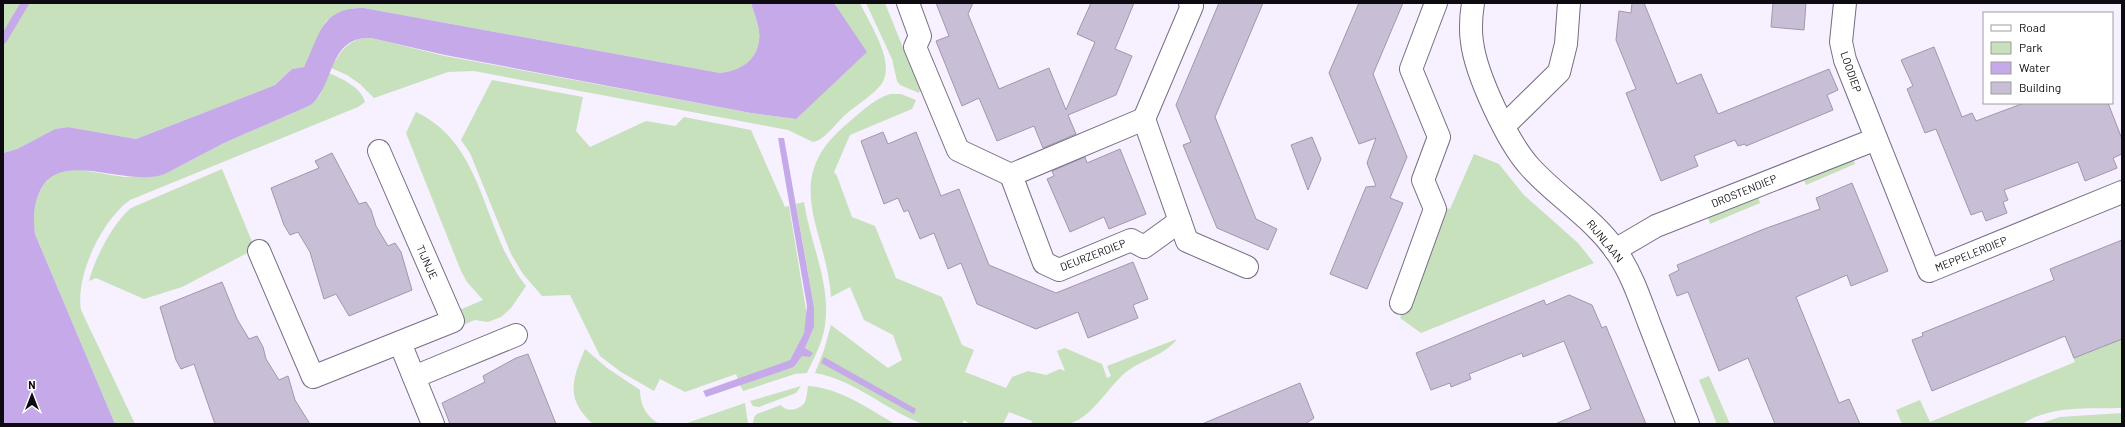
<svg xmlns="http://www.w3.org/2000/svg" width="2125" height="427" font-family="Barlow,sans-serif">
  <style>
    .green { fill: #c6e1bc }
    .water { fill: #c6a9e9 }
    .lines { fill: none; stroke-linecap: round; stroke-linejoin: round }
    .stream { stroke: #c6a9e9; stroke-width: 8 }
    .building { fill: #c8bed6; stroke: #a197ae }
    .minor-casing { stroke: #776e83; stroke-width: 24 }
    .minor { stroke: #fff; stroke-width: 22 }
    .labels { text-anchor: middle; stroke-width: 3; stroke-linejoin: round; paint-order: stroke }
    .street-label { font-size: 11px; fill: #0e0a12; stroke: #fff }
  </style>
  <rect width="100%" height="100%" fill="#f6f0ff"/>
  <g class="green">
    <path d="M3 3H751C754 14 761 28 759 40 757 61 739 71 720 73L364 8H353L326 21 304 67 292 69 275 85 136 139 68 127 55 129 17 149 3 153Z"/>
    <path d="M834 3H860C870 25 899 66 879 87 869 98 856 105 845 115 836 123 825 140 813 142L788 130 474 71 448 72 374 98 360 84 347 75 331 68C341 51 349 37 371 38L445 56 751 113 796 119 836 4Z"/>
    <path d="M866 3H885L920 90 919 93 900 85 897 81 892 59Z"/>
    <path d="M329 73C342 79 361 87 365 102L358 107 130 200C102 220 75 276 81 310L135 424H115L35 234 33 218 35 202 43 185 52 175 63 170H81L124 177 165 174 224 143 311 105 320 95Z"/>
    <path d="M492 80 583 97 576 131 590 147 646 121 675 126 684 117 751 130 785 207 789 206 807 316 804 333 790 360 738 379 736 374 685 392 660 379 654 391 621 372 600 356 570 295 542 296 523 274 511 254 470 153 461 140Z"/>
    <path d="M890 94H901L916 100 912 109 850 135 834 172 837 176 852 217 875 226 896 278 942 297 962 345 974 350 965 372 1006 388 1012 377 1028 371 1046 375 1060 369 1065 371 1057 351 1065 348 1102 364 1107 378 1111 376 1107 366 1177 339C1164 356 1143 359 1126 372 1109 386 1092 417 1071 423 1059 427 1043 424 1031 424L1032 421 1009 412 1003 424H970L964 420 962 424C952 424 928 427 920 423 883 408 855 380 815 373L824 350 831 325 888 368 902 360 893 335 864 320 850 287 831 297C827 229 778 180 848 123 861 112 874 99 890 94Z"/>
    <path d="M416 112C486 145 481 230 526 286L511 308 501 317 488 322 475 320 458 327 457 311 483 300 467 282 461 271 406 133Z"/>
    <path d="M1474 154 1499 164 1523 194 1578 243 1594 263 1421 333 1400 318 1446 208 1450 209Z"/>
    <path d="M1853 158 1855 164 1806 185 1803 178Z"/>
    <path d="M222 169 255 249 182 287 144 299 96 278 89 281C95 258 113 223 131 208Z"/>
    <path d="M1758 197 1760 203 1710 224 1708 217Z"/>
    <path d="M804 202C810 243 831 283 825 325 823 342 814 358 807 373L795 374 743 391 740 385 794 367 802 356 812 353 805 348 814 327V307L796 204Z"/>
    <path d="M2122 335V408C2089 409 2051 405 2022 424H1902L1896 410 1920 400 1930 422 2075 362 2072 355Z"/>
    <path d="M585 349 607 368 640 390C640 405 646 417 660 424H593C565 399 572 380 585 349Z"/>
    <path d="M1709 376 1730 424H1717L1699 380Z"/>
    <path d="M801 386 796 393 759 407 753 406 750 401Z"/>
    <path d="M808 386C840 388 867 408 895 424H753L754 417 757 414 781 405C786 413 800 410 805 402 807 397 807 391 808 386Z"/>
    <path d="M745 403 748 424H684Z"/>
    <path d="M2122 413V424H2039L2060 417Z"/>
  </g>
  <g class="water">
    <path d="M751 3H834L867 52 796 119 751 113 445 55 371 38C328 36 335 85 311 105L224 143 165 174C126 188 62 149 41 189 33 204 33 218 35 234L115 424H3V153L17 149 55 129 68 127 136 139 275 85 292 69 304 67C320 34 322 7 364 8L720 73C739 71 757 61 759 40 761 28 754 14 751 3Z"/>
    <path d="M778 138H784L814 307V327L805 348 813 353 810 357 802 356 794 367 706 397 703 391 790 360 804 333 807 306Z"/>
    <path d="M824 357 916 409 914 414 821 363Z"/>
  </g>
  <g class="lines">
    <path class="stream" d="M3 40 25 3"/>
  </g>
  <g class="building">
    <path d="M936 3H973L968 14 999 89 1049 68 1066 110 1095 42 1077 34 1091 3H1134L1115 49 1132 56 1116 95 1068 115 1076 134 1043 148 1034 126 997 141 979 98 962 106 936 41 949 36Z"/>
    <path d="M1219 3H1263L1215 117 1256 219 1277 229 1268 250 1217 228 1183 145 1191 142 1176 105Z"/>
    <path d="M1359 3H1403L1373 74 1407 157 1390 198 1403 203 1367 289 1330 274 1366 187 1376 186 1367 163 1376 138 1359 144 1329 73Z"/>
    <path d="M1632 3H1644L1677 84 1701 74 1718 114 1829 69 1838 90 1827 95 1833 110 1746 146 1745 144 1738 146 1735 140 1694 156 1698 166 1661 181 1626 93 1636 89 1616 40 1619 11 1631 13Z"/>
    <path d="M1773 3H1806L1804 30 1771 27Z"/>
    <path d="M1934 47 1962 117 1972 113 1976 121 2024 103H2108L2122 139V154L2113 158 2117 168 2085 181 2078 162 2004 190 2008 200 2003 202 2007 213 1986 221 1982 211 1971 215 1936 129 1925 133 1907 89 1913 86 1901 60Z"/>
    <path d="M883 132 888 144 916 132 941 196 959 189 989 265 1056 293 1133 262 1148 299 1133 305 1138 318 1088 338 1078 312 1036 329 977 304 961 263 948 269 934 233 920 239 908 210 904 212 898 198 884 204 861 141Z"/>
    <path d="M1312 137 1321 159 1308 190 1291 145Z"/>
    <path d="M1120 149 1146 214 1109 229 1104 217 1070 232 1047 179 1054 176 1052 171 1085 157 1087 163Z"/>
    <path d="M332 153 359 204 366 202 371 210 376 226 388 246 395 243 401 252 412 290 349 316 336 294 324 299 310 252 298 232 290 235 284 225 271 188 319 168 315 161Z"/>
    <path d="M1852 183 1888 271 1851 286 1847 275 1796 297 1839 403 1849 399 1860 424H1775L1748 358 1719 371 1688 292 1677 296 1669 275 1679 270 1677 265 1764 229 1820 209 1816 198Z"/>
    <path d="M2122 240V339L2074 358 2065 336 1932 391 1912 340 1923 336 1922 333 2054 280 2050 269Z"/>
    <path d="M222 282 237 319 249 339 257 336 263 347 266 359 279 380 288 376 295 400 310 424H215L194 364 181 369 176 360 160 307Z"/>
    <path d="M1569 295 1592 305 1602 328 1606 326 1646 424H1555L1591 409 1564 341 1523 357 1522 353 1469 374 1471 379 1451 387 1450 383 1431 390 1416 353 1544 300 1546 305Z"/>
    <path d="M528 354 556 424H450L442 403 485 382 483 376 516 358Z"/>
    <path d="M1300 383 1314 418 1305 424H1202Z"/>
  </g>
  <g class="lines">
    <defs>
      <g id="minor">
        <path d="M908 3 920 36 915 47 958 150 1011 175 1144 119 1192 6 1190 3"/>
        <path d="M1473 3C1471 16 1470 29 1472 42 1476 75 1508 143 1530 167 1558 198 1595 219 1618 254 1632 275 1640 299 1649 323 1662 356 1675 390 1688 424"/>
        <path d="M1845 3 1841 42 1845 60 1929 271 2122 192"/>
        <path d="M1144 119 1187 241 1247 267"/>
        <path d="M1504 126 1559 72 1566 44 1569 3"/>
        <path d="M1011 175 1044 263 1059 270 1131 240 1144 247 1180 221"/>
        <path d="M1615 250 1656 226 1876 139"/>
        <path d="M259 251 313 377 453 321 379 151"/>
        <path d="M1401 303 1435 209 1423 180 1439 137 1411 69 1436 3"/>
        <path d="M400 343 433 424"/>
        <path d="M414 377 516 335"/>
      </g>
    </defs>
    <use href="#minor" class="minor-casing"/>
    <use href="#minor" class="minor"/>
  </g>
  <g class="labels">
    <g class="street-label">
      <text transform="translate(1851 72) rotate(71)" y="4">LOODIEP</text>
      <text transform="translate(1744 191) rotate(-22)" y="4">DROSTENDIEP</text>
      <text transform="translate(1605 241) rotate(51)" y="4">RIJNLAAN</text>
      <text transform="translate(1971 254) rotate(-22)" y="4">MEPPELERDIEP</text>
      <text transform="translate(1093 255) rotate(-21)" y="4">DEURZERDIEP</text>
      <text transform="translate(427 262) rotate(66)" y="4">TIJNJE</text>
    </g>
  </g>
  <rect width="2125" height="427" fill="none" stroke="#0e0a12" stroke-width="8"/>
  <rect x="1983" y="12" width="130" height="92" fill="#ffffff" stroke="#9f9da0"/>
  <rect x="1991" y="25" width="20" height="6" fill="#ffffff" stroke="#9f9da0"/>
  <text x="2019" y="32" font-size="12" fill="#0e0a12">Road</text>
  <rect x="1991" y="42" width="20" height="12" fill="#c6e1bc" stroke="#9f9da0"/>
  <text x="2019" y="52" font-size="12" fill="#0e0a12">Park</text>
  <rect x="1991" y="62" width="20" height="12" fill="#c6a9e9" stroke="#9f9da0"/>
  <text x="2019" y="72" font-size="12" fill="#0e0a12">Water</text>
  <rect x="1991" y="82" width="20" height="12" fill="#c8bed6" stroke="#9f9da0"/>
  <text x="2019" y="92" font-size="12" fill="#0e0a12">Building</text>
  <g transform="translate(32 395)" stroke="#ffffff" stroke-width="3" paint-order="stroke">
  <path d="M0-3L7 15L0 10L-7 15Z" fill="#0e0a12"/>
  <text y="-6" font-size="11" font-weight="bold" text-anchor="middle" fill="#0e0a12">N</text>
  </g>
</svg>
